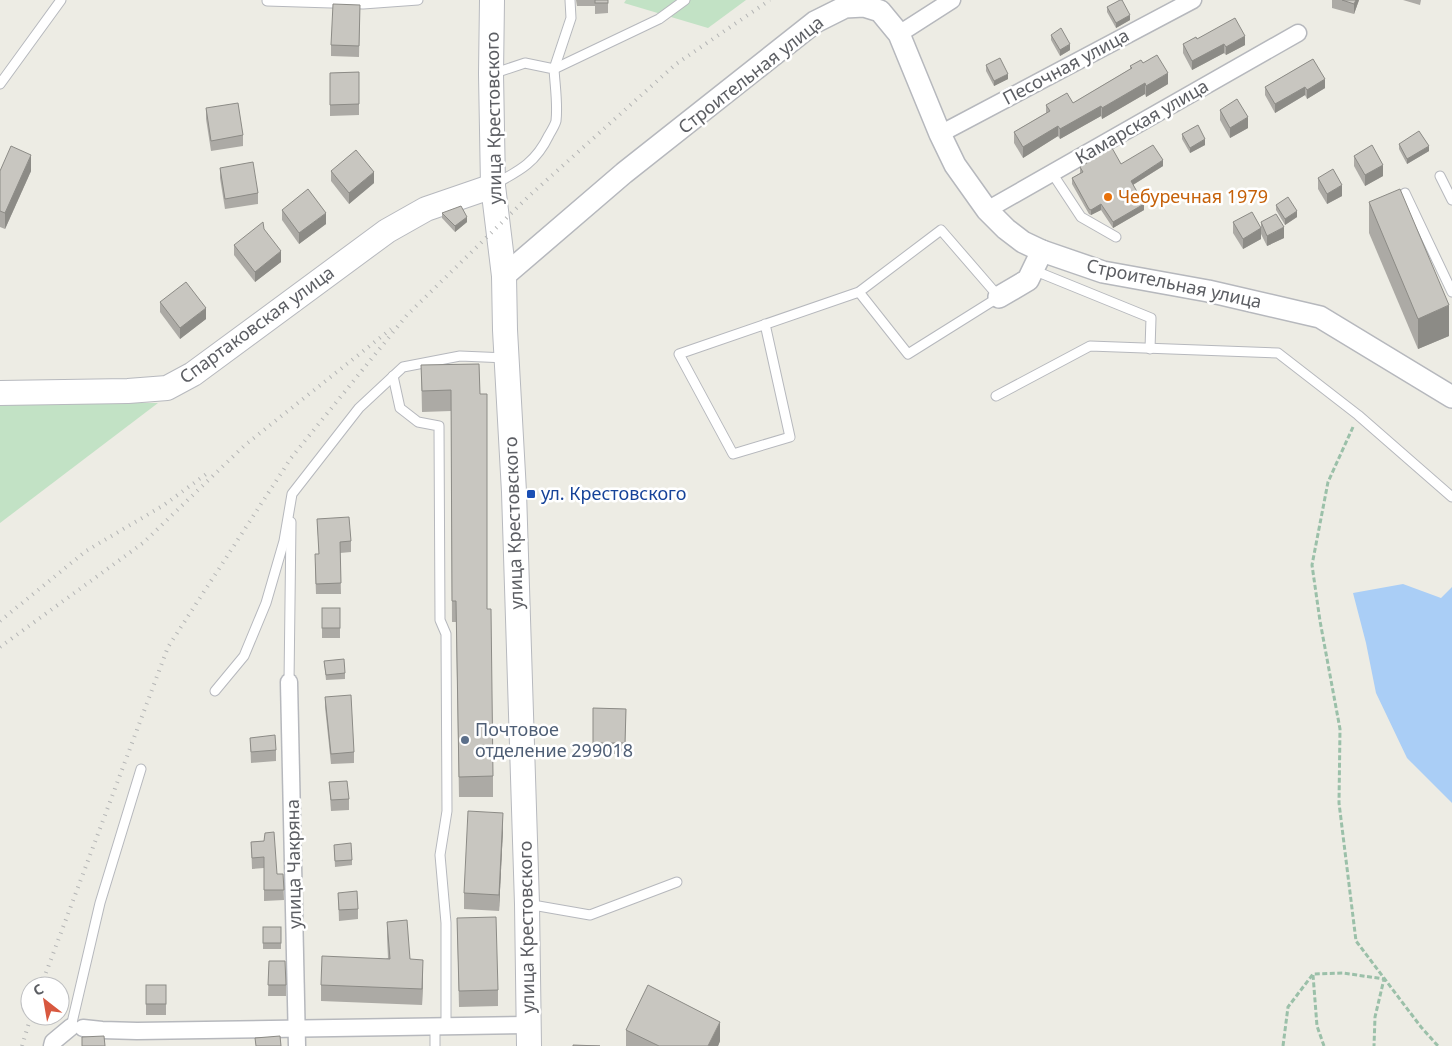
<svg xmlns="http://www.w3.org/2000/svg" width="1452" height="1046" font-family="'Noto Sans',sans-serif">
  <style>
    .green { fill: #c2e2c5 }
    .water { fill: #aacef6 }
    .lines { fill: none; stroke-linecap: round; stroke-linejoin: round }
    .service-casing { stroke: #b6b8bd; stroke-width: 11 }
    .minor-casing { stroke: #b6b8bd; stroke-width: 19 }
    .tertiary-casing { stroke: #b6b8bd; stroke-width: 24 }
    .secondary-casing { stroke: #b7b9be; stroke-width: 26 }
    .path { stroke: #9bc0a9; stroke-width: 3; stroke-dasharray: 5 2.5; stroke-linecap: butt }
    .service { stroke: #fff; stroke-width: 9 }
    .minor { stroke: #fff; stroke-width: 16 }
    .tertiary { stroke: #fff; stroke-width: 21 }
    .secondary { stroke: #fff; stroke-width: 24 }
    .rail { stroke: #b4b5b5; stroke-width: 4; stroke-dasharray: 1 6; stroke-linecap: butt }
    .wall { fill: #acaaa5 }
    .shaded-wall { fill: #8c8b86 }
    .building { fill: #c8c6c0; stroke: #8c8b86 }
    .food-dot { fill: #e8710a; stroke: #fff; stroke-width: 2 }
    .transit-dot { fill: #1a4fb4; stroke: #fff; stroke-width: 2 }
    .service-dot { fill: #5c6f8a; stroke: #fff; stroke-width: 2 }
    .labels { text-anchor: middle; stroke-width: 5; stroke-linejoin: round; paint-order: stroke }
    .street-label { font-size: 18px; fill: #5c5e63; stroke: #fff }
    .food-label { font-size: 18px; fill: #c56008; stroke: #fff; text-anchor: start }
    .transit-label { font-size: 18px; fill: #164399; stroke: #fff; text-anchor: start }
    .service-label { font-size: 18px; fill: #4e5e75; stroke: #fff; text-anchor: start }
  </style>
  <rect width="100%" height="100%" fill="#edece4"/>
  <g class="green">
    <path d="M626 0H746L708 28 624 3Z"/>
    <path d="M0 403H158L0 523Z"/>
  </g>
  <path class="water" d="M1403 584 1441 598 1452 587V803L1407 758 1376 693 1366 643 1353 593Z"/>
  <g class="lines">
    <defs>
      <g id="service">
        <path d="M267 1 363 4 418 0"/>
        <path d="M554 69 659 19 685 0"/>
        <path d="M554 69 571 18 570 0"/>
        <path d="M492 74 525 63 554 69C555 86 558 104 556 121 555 125 552 130 549 135 536 162 521 170 495 184"/>
        <path d="M0 84 61 0"/>
        <path d="M1052 173 1081 217 1116 237"/>
        <path d="M1440 176 1452 200"/>
        <path d="M1405 193 1452 292"/>
        <path d="M1033 270 1151 318 1150 349"/>
        <path d="M765 324 790 437 733 454 679 354 859 292 908 354 999 297 941 230 859 292"/>
        <path d="M393 376 400 408 418 422 439 426 440 620 446 634 447 811 440 855 446 923V1026"/>
        <path d="M996 396 1090 346 1278 353 1358 415 1452 497"/>
        <path d="M289 682 291 522"/>
        <path d="M215 691 244 656 266 603 284 541 292 494 359 408 403 367 460 356 507 358"/>
        <path d="M527 904 590 915 677 882"/>
        <path d="M435 1026V1046"/>
        <path d="M73 1027H71L100 903 141 769"/>
      </g>
      <g id="minor">
        <path d="M899 34 952 0"/>
        <path d="M940 134 1193 0"/>
        <path d="M987 210 1298 33"/>
        <path d="M289 682 297 1046"/>
        <path d="M83 1028 102 1030 137 1031 529 1025"/>
        <path d="M52 1046 53 1042 71 1027"/>
      </g>
      <g id="tertiary">
        <path d="M504 276 624 173 815 22 845 7 864 6 880 11 899 34 940 134 955 165 987 210 1006 229 1023 242 1042 251 1103 272 1208 291 1320 317 1452 397"/>
        <path d="M999 297 1028 280 1042 251"/>
      </g>
      <g id="secondary">
        <path d="M492 0 491 74 493 186 504 276 505 330 514 492 527 904 529 1046"/>
        <path d="M0 393 128 391 167 388 193 374 387 231 426 209 493 186"/>
      </g>
    </defs>
    <use href="#service" class="service-casing"/>
    <use href="#minor" class="minor-casing"/>
    <use href="#tertiary" class="tertiary-casing"/>
    <use href="#secondary" class="secondary-casing"/>
    <g class="path">
      <path d="M1353 427 1328 482 1312 565 1320 621 1340 729 1339 803 1356 941 1421 1027 1438 1046"/>
      <path d="M1313 975 1317 1026 1324 1046"/>
      <path d="M1283 1046 1288 1007 1313 974 1343 973 1384 979 1375 1017 1374 1046"/>
    </g>
    <use href="#service" class="service"/>
    <use href="#minor" class="minor"/>
    <use href="#tertiary" class="tertiary"/>
    <use href="#secondary" class="secondary"/>
    <g class="rail">
      <path d="M0 621 86 551 164 505 209 472"/>
      <path d="M0 647 143 543 245 445 391 329"/>
      <path d="M41 986 168 647 291 458 407 315 529 196 676 64 770 0"/>
      <path d="M22 1046 31 1016"/>
    </g>
  </g>
  <g class="wall">
    <path d="M576 0H608V13L595 14V6H577Z"/>
    <path d="M1332 0H1359L1354 14 1332 8Z"/>
    <path d="M1403 0H1421L1420 5Z"/>
    <path d="M360 5 359 57 331 56V45Z"/>
    <path d="M1107 7 1130 20 1116 28 1107 12Z"/>
    <path d="M1051 35 1070 50 1060 56 1051 40Z"/>
    <path d="M1197 39 1245 45 1226 55 1224 53 1192 70 1183 53V44Z"/>
    <path d="M1313 59 1325 88 1307 99 1305 95 1275 113 1265 95V87Z"/>
    <path d="M1143 63 1168 84 1146 97 1145 94 1102 119 1101 116 1060 139 1058 136 1023 158 1014 143V132L1046 113V105L1073 103 1130 69V66Z"/>
    <path d="M986 65 1008 79 994 86 986 71Z"/>
    <path d="M359 72V115L330 116V73Z"/>
    <path d="M206 108 243 135V146L211 151 206 119Z"/>
    <path d="M1220 110 1248 128 1230 138 1220 120Z"/>
    <path d="M1182 134 1205 145 1190 153 1182 139Z"/>
    <path d="M1399 144 1429 151 1407 164 1399 149Z"/>
    <path d="M1354 156 1383 176 1365 186 1354 166Z"/>
    <path d="M1121 164 1163 166 1133 185 1144 210 1113 228 1101 210 1091 215 1089 214 1072 184V178L1080 173V167Z"/>
    <path d="M220 168 258 193V204L225 209 220 178Z"/>
    <path d="M0 171H31L5 229 0 227Z"/>
    <path d="M331 171 374 183 349 204 331 181Z"/>
    <path d="M1318 178 1342 196 1327 204 1318 189Z"/>
    <path d="M1369 202 1449 336 1418 349 1369 233Z"/>
    <path d="M1276 205 1297 217 1285 225 1276 210Z"/>
    <path d="M282 210 326 224 299 244 282 220Z"/>
    <path d="M442 213 467 222 455 232 442 218Z"/>
    <path d="M1233 222 1261 227V222L1284 238 1267 246 1261 234V239L1243 249 1233 233Z"/>
    <path d="M264 229 281 262 255 282 234 255V245Z"/>
    <path d="M160 302 206 319 180 339 160 312Z"/>
    <path d="M479 364 487 609 493 776V797H459L456 622H452L451 411 422 412 421 365Z"/>
    <path d="M317 519 351 541V552L340 553 341 594H316L315 565 319 554Z"/>
    <rect x="322" y="608" width="18" height="30"/>
    <path d="M324 661 345 673V679L326 680Z"/>
    <path d="M325 697 354 752V763L331 764 325 707Z"/>
    <path d="M593 708 626 709 625 754H593Z"/>
    <path d="M250 738 276 750V761L251 763Z"/>
    <path d="M329 782 349 799V810L331 811Z"/>
    <path d="M503 829 499 911 464 909V893Z"/>
    <path d="M264 841 277 874H283L284 900 264 901V868L252 869 251 842Z"/>
    <path d="M334 845 352 860V865L335 867Z"/>
    <path d="M338 893 358 909V919L339 921Z"/>
    <path d="M457 918 498 990V1006L459 1007Z"/>
    <path d="M387 922 410 959 423 975 422 1005 321 1001V985L388 958 387 937Z"/>
    <rect x="263" y="927" width="18" height="22"/>
    <path d="M269 961 286 985V996H268Z"/>
    <rect x="146" y="985" width="20" height="30"/>
    <path d="M626 1030 720 1041 718 1046H626Z"/>
  </g>
  <g class="shaded-wall">
    <path d="M1356 0H1359L1354 14V4Z"/>
    <path d="M1130 15V20L1116 28V23Z"/>
    <path d="M1245 36V45L1226 55V47Z"/>
    <path d="M1070 44V50L1060 56V50Z"/>
    <path d="M1224 44V53L1192 70V61Z"/>
    <path d="M1168 73V84L1146 97V86Z"/>
    <path d="M1008 74V79L994 86V81Z"/>
    <path d="M1325 79V88L1307 99V90Z"/>
    <path d="M1145 83V94L1102 119V108Z"/>
    <path d="M1305 87V95L1275 113V104Z"/>
    <path d="M1101 106V116L1060 139V129Z"/>
    <path d="M1248 117V128L1230 138V128Z"/>
    <path d="M1058 126V136L1023 158V147Z"/>
    <path d="M1205 139V145L1190 153V148Z"/>
    <path d="M1429 146V151L1407 164V159Z"/>
    <path d="M31 155V171L5 229V213Z"/>
    <path d="M1163 160V166L1131 186V181Z"/>
    <path d="M1383 165V176L1365 186V175Z"/>
    <path d="M374 172V183L349 204V193Z"/>
    <path d="M1342 185V196L1327 204V194Z"/>
    <path d="M1101 204V210L1091 215V210Z"/>
    <path d="M1144 204V210L1113 228V222Z"/>
    <path d="M1297 211V217L1285 225V219Z"/>
    <path d="M326 213V224L299 244V233Z"/>
    <path d="M467 217V222L455 232V226Z"/>
    <path d="M1284 227V238L1267 246V236Z"/>
    <path d="M1261 228V239L1243 249V239Z"/>
    <path d="M281 251V262L255 282V272Z"/>
    <path d="M1449 305V336L1418 349V319Z"/>
    <path d="M206 308V319L180 339V328Z"/>
    <path d="M503 813V829L499 911V895Z"/>
    <path d="M423 960V975L422 1005V989Z"/>
    <path d="M720 1022V1041L718 1046H708Z"/>
  </g>
  <g class="building">
    <rect x="595" y="0" width="13" height="3"/>
    <path d="M1120 0H1122L1130 15 1116 23 1107 7Z"/>
    <path d="M1342 0H1356L1354 4Z"/>
    <path d="M333 4 360 5 359 46 331 45Z"/>
    <path d="M1235 18 1245 36 1226 47 1224 44 1192 61 1183 44 1196 37 1197 39Z"/>
    <path d="M1061 28 1070 44 1060 50 1051 35Z"/>
    <path d="M1157 55 1168 73 1146 86 1145 83 1102 108 1101 106 1060 129 1058 126 1023 147 1014 132 1050 111 1046 105 1067 93 1073 103 1132 68 1130 66 1141 60 1143 63Z"/>
    <path d="M1000 58 1008 74 994 81 986 65Z"/>
    <path d="M1313 59 1325 79 1307 90 1305 87 1275 104 1265 87Z"/>
    <path d="M359 72V104L330 105V73Z"/>
    <path d="M1237 99 1248 117 1230 128 1220 110Z"/>
    <path d="M238 103 243 135 211 141 206 108Z"/>
    <path d="M1198 125 1205 139 1190 148 1182 134Z"/>
    <path d="M1419 131 1429 146 1407 159 1399 144Z"/>
    <path d="M1153 145 1163 160 1131 181 1144 204 1113 222 1101 204 1091 210 1089 209 1072 178 1083 172 1080 167 1112 148 1121 164Z"/>
    <path d="M1372 145 1383 165 1365 175 1354 156Z"/>
    <path d="M11 146 31 155 5 213 0 211V171Z"/>
    <path d="M356 150 374 172 349 193 331 171Z"/>
    <path d="M253 162 258 193 225 199 220 168Z"/>
    <path d="M1333 169 1342 185 1327 194 1318 178Z"/>
    <path d="M308 189 326 213 299 233 282 210Z"/>
    <path d="M1400 189 1449 305 1418 319 1369 202Z"/>
    <path d="M1288 197 1297 211 1285 219 1276 205Z"/>
    <path d="M461 206 467 217 455 226 442 213Z"/>
    <path d="M1252 212 1261 228 1243 239 1233 222Z"/>
    <path d="M1276 214 1284 227 1267 236 1261 222Z"/>
    <path d="M263 222 264 229 281 251 255 272 234 245Z"/>
    <path d="M186 282 206 308 180 328 160 302Z"/>
    <path d="M479 364 480 394H487V609H491L493 776 459 777 456 601H452L451 390 422 391 421 365Z"/>
    <path d="M349 517 351 541 340 542 341 583 316 584 315 554H319L317 519Z"/>
    <rect x="322" y="608" width="18" height="20"/>
    <path d="M344 659 345 673 326 675 324 661Z"/>
    <path d="M351 695 354 752 331 754 325 697Z"/>
    <path d="M593 708 626 709 625 743H593Z"/>
    <path d="M275 735 276 750 251 752 250 738Z"/>
    <path d="M347 781 349 799 331 800 329 782Z"/>
    <path d="M468 811 503 813 499 895 464 893Z"/>
    <path d="M274 832 277 874H283L284 890H264V857L252 858 251 842 264 841 265 833Z"/>
    <path d="M351 843 352 860 335 861 334 845Z"/>
    <path d="M357 891 358 909 339 910 338 893Z"/>
    <path d="M496 917 498 990 459 991 457 918Z"/>
    <path d="M407 920 410 959 423 960 422 989 321 985 322 956 390 959 387 922Z"/>
    <rect x="263" y="927" width="18" height="16"/>
    <path d="M269 961H285L286 985H268Z"/>
    <rect x="146" y="985" width="20" height="19"/>
    <path d="M648 985 720 1022 708 1046H659L626 1030Z"/>
    <path d="M104 1036 105 1046H82V1037Z"/>
    <path d="M280 1036 281 1046H256L255 1038Z"/>
    <path d="M573 1045 600 1046H573Z"/>
  </g>
  <circle class="food-dot" cx="1108" cy="197" r="5"/>
  <rect class="transit-dot" x="526" y="489" width="10" height="10" rx="2.5"/>
  <circle class="service-dot" cx="465" cy="740" r="5"/>
  <g class="labels">
    <g class="street-label">
      <text transform="translate(1066 67) rotate(-28)" y="6">Песочная улица</text>
      <text transform="translate(751 75) rotate(-38)" y="6">Строительная улица</text>
      <text transform="translate(494 118) rotate(-91)" y="6">улица Крестовского</text>
      <text transform="translate(1142 122) rotate(-30)" y="6">Камарская улица</text>
      <text transform="translate(1174 284) rotate(12)" y="6">Строительная улица</text>
      <text transform="translate(257 325) rotate(-36)" y="6">Спартаковская улица</text>
      <text transform="translate(514 523) rotate(-92)" y="6">улица Крестовского</text>
      <text transform="translate(294 864) rotate(-91)" y="6">улица Чакряна</text>
      <text transform="translate(527 927) rotate(-91)" y="6">улица Крестовского</text>
    </g>
    <g class="food-label">
      <text x="1118" y="203">Чебуречная 1979</text>
    </g>
    <g class="transit-label">
      <text x="541" y="500">ул. Крестовского</text>
    </g>
    <g class="service-label">
      <text x="475" y="736">Почтовое<tspan x="475" dy="21">отделение 299018</tspan></text>
    </g>
  </g>
  <g transform="translate(45 1001) rotate(329)"><circle r="24" fill="#ffffff" stroke="#bebfc1"/>
  <path d="M0-4L9 19L0 12L-9 19Z" fill="#d8583f"/>
  <text y="-8" font-size="14" font-weight="bold" text-anchor="middle" fill="#5c5e63">С</text>
  </g>
</svg>
